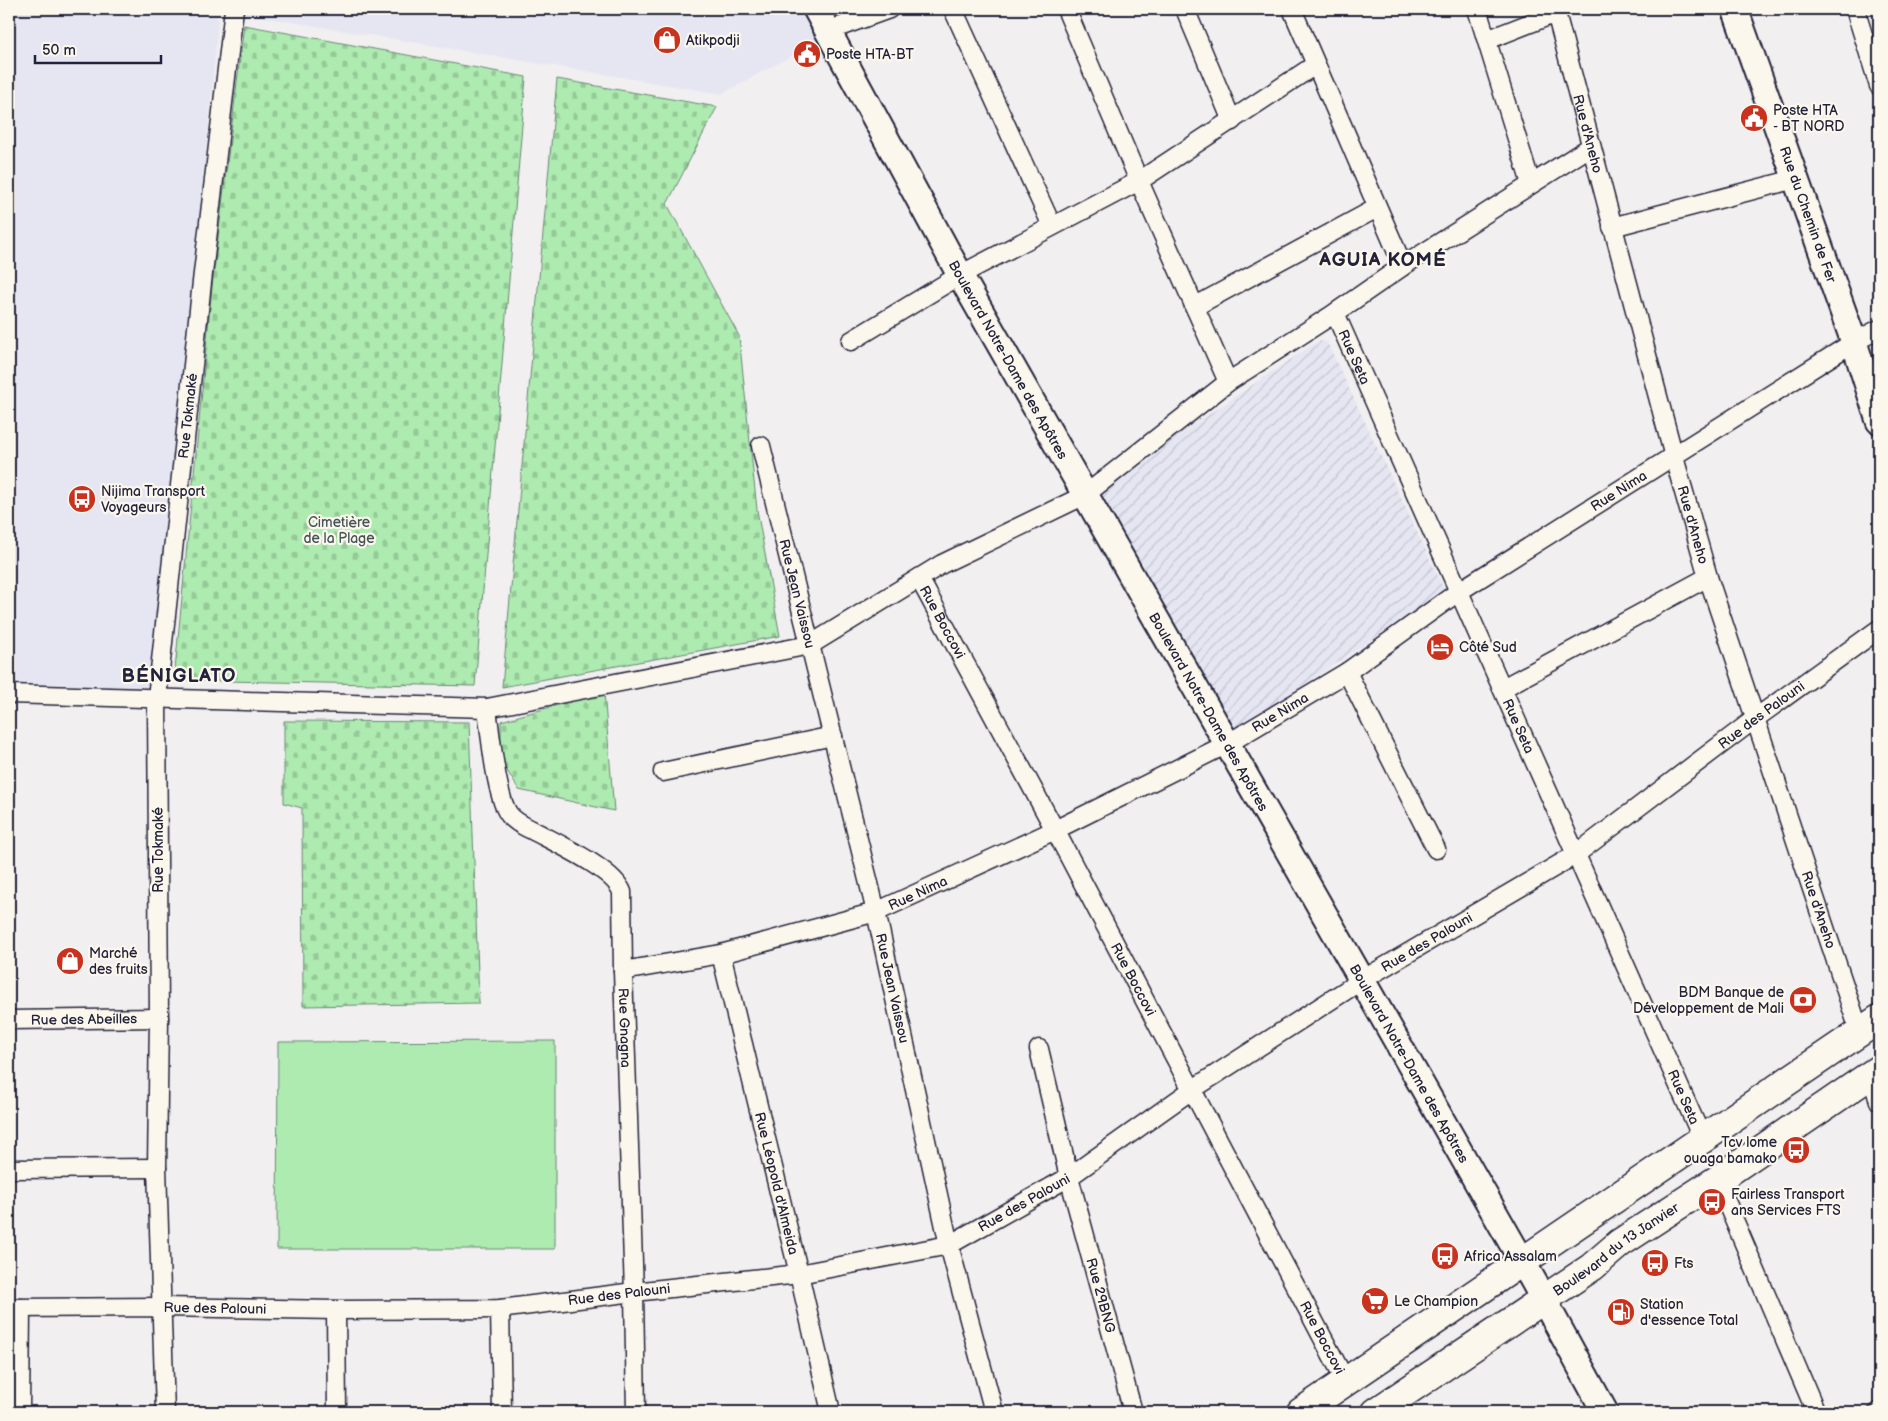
<svg xmlns="http://www.w3.org/2000/svg" width="1888" height="1421" font-family="'Balsamiq Sans',sans-serif">
  <style>
    .built { fill: #e5e6f2 }
    .industrial { fill: url(#industrial-furrows) }
    .cemetery { fill: url(#cemetery-stones); stroke: #688676 }
    .garden { fill: #aeebb0; stroke: #688676 }
    .lines { fill: none; stroke-linecap: round; stroke-linejoin: round }
    .street-casing { stroke: #22223b; stroke-width: 21 }
    .secondary-casing { stroke: #22223b; stroke-width: 29 }
    .highway-casing { stroke: #22223b; stroke-width: 31 }
    .street { stroke: #fbf7ec; stroke-width: 18 }
    .secondary { stroke: #fbf7ec; stroke-width: 25 }
    .highway { stroke: #fbf7ec; stroke-width: 28 }
    .labels { text-anchor: middle; stroke-width: 4.5; stroke-linejoin: round; paint-order: stroke }
    .poi-label { font-size: 14px; fill: #22223b; stroke: #fbf7ec; text-anchor: start }
    .street-label { font-size: 14px; fill: #22223b; stroke: #fbf7ec }
    .park-label { font-size: 14px; fill: #455458; stroke: #fbf7ec }
    .district-label { font-size: 19px; font-weight: bold; letter-spacing: 1px; fill: #22223b; stroke: #fbf7ec }
  </style>
  <defs>
    <pattern id="industrial-furrows" width="10" height="10" patternUnits="userSpaceOnUse" patternTransform="scale(1.25)"><rect width="10" height="10" fill="#e5e6f2"/><path d="M-1 1l2-2M0 10L10 0M9 11l2-2" fill="none" stroke="#c4c5d0"/></pattern>
    <pattern id="cemetery-stones" width="16" height="16" patternUnits="userSpaceOnUse" patternTransform="scale(1.25)"><rect width="16" height="16" fill="#aeebb0"/><path d="M2 7V4a2 2 0 0 1 4 0v3zM10 15v-3a2 2 0 0 1 4 0v3z" fill="#95c998"/></pattern>
  </defs>
  <rect width="100%" height="100%" fill="#f1efef"/>
  <filter id="ink" filterUnits="userSpaceOnUse"><feTurbulence type="fractalNoise" baseFrequency=".02" numOctaves="2"/><feDisplacementMap in="SourceGraphic" scale="10" xChannelSelector="R" yChannelSelector="G"/><feConvolveMatrix kernelMatrix="1 2 1 2 8 2 1 2 1" color-interpolation-filters="sRGB"/></filter>
  <g filter="url(#ink)">
    <path class="built" d="M9 9H831L842 28 722 94 219 10 157 695 9 690Z"/>
    <path class="industrial" d="M1318 341 1327 342 1445 591 1234 731 1096 490Z"/>
    <g class="cemetery">
      <path d="M244 25 526 77 475 686 174 680 212 287Z"/>
      <path d="M557 79 717 107 667 204 739 336 757 510 780 636 502 687Z"/>
      <path d="M604 692 614 811 519 790 501 761V721Z"/>
      <path d="M284 721 469 722 479 1003 303 1006 302 808 284 803Z"/>
    </g>
    <path class="garden" d="M555 1041V1249H277L278 1042Z"/>
    <g class="lines">
      <defs>
        <g id="street">
          <path d="M953 9 1052 226"/>
          <path d="M1066 9 1139 181 1228 382"/>
          <path d="M1185 9 1232 121"/>
          <path d="M1292 9 1403 266"/>
          <path d="M1477 9 1531 184"/>
          <path id="s1" d="M1555 9 1674 457 1708 577 1860 1033"/>
          <path d="M1855 9 1879 86"/>
          <path d="M828 31 889 9"/>
          <path d="M1487 40 1556 13"/>
          <path d="M1612 227 1795 179"/>
          <path d="M1194 307 1377 208"/>
          <path id="s2" d="M1335 313 1703 1140"/>
          <path d="M851 341 960 275 1139 181 1315 65"/>
          <path id="s3" d="M761 446 876 912 949 1245 994 1412"/>
          <path id="s4" d="M919 578 1055 830 1346 1382"/>
          <path d="M1347 672 1436 849"/>
          <path d="M1503 688 1708 577"/>
          <path d="M9 694 487 708 810 645 942 564 1085 495 1228 382 1335 313 1403 266 1590 147"/>
          <path id="s5" d="M487 708C490 732 496 795 508 813 513 821 524 826 532 830 554 842 614 869 622 892L623 971 634 1292 636 1412"/>
          <path d="M663 772 833 736"/>
          <path id="s6" d="M721 954 799 1274 831 1412"/>
          <path id="s7" d="M623 971 721 954 876 912 1055 830 1227 744 1347 672 1458 592 1854 342 1879 329"/>
          <path id="s8" d="M9 1020 159 1018"/>
          <path id="s9" d="M1039 1049 1069 1177 1133 1412"/>
          <path d="M1871 1075 1879 1101"/>
          <path d="M9 1169 157 1168"/>
          <path d="M1717 1180 1816 1412"/>
          <path id="s10" d="M9 1308 162 1307 336 1310 500 1309 634 1292 799 1274 949 1245 1069 1177 1193 1089 1362 980 1575 855 1756 718 1879 629"/>
          <path d="M500 1309 502 1412"/>
          <path d="M336 1310 337 1412"/>
          <path d="M20 1412 21 1308"/>
          <path id="s11" d="M165 1412 157 1168 159 1018 157 698 202 282 234 9"/>
          <path d="M1878 1412H1879"/>
        </g>
        <g id="secondary">
          <path id="s12" d="M816 9 960 275 1534 1282 1605 1412"/>
          <path id="s13" d="M1735 9 1854 342 1879 421"/>
        </g>
        <g id="highway">
          <path d="M1301 1412 1879 1019"/>
          <path id="s14" d="M1376 1412 1592 1267 1620 1243 1717 1180 1879 1069"/>
        </g>
      </defs>
      <use href="#street" class="street-casing"/>
      <use href="#secondary" class="secondary-casing"/>
      <use href="#highway" class="highway-casing"/>
      <use href="#street" class="street"/>
      <use href="#secondary" class="secondary"/>
      <use href="#highway" class="highway"/>
    </g>
  </g>
  <defs>
    <symbol id="shop-disc" viewBox="-11 -11 22 22"><circle r="9.5" fill="#c8321e" stroke="#fbf7ec"/><path d="M-5-2.5h2.3a2.7 3.5 0 0 1 5.4 0H5L5.5 6h-11ZM-1.5-2.5h3a1.5 2.3 0 0 0-3 0Z" fill="#fff"/></symbol>
    <symbol id="civic-disc" viewBox="-11 -11 22 22"><circle r="9.5" fill="#c8321e" stroke="#fbf7ec"/><path d="M-.6-6.5H3V-4.5H.6V-3L4-1V1h2V6H-6V1h2V-1L-.6-3ZM-1.2 2.5V6h2.4V2.5Z" fill="#fff"/></symbol>
    <symbol id="bus-disc" viewBox="-11 -11 22 22"><circle r="9.5" fill="#c8321e" stroke="#fbf7ec"/><path d="M-5-6H5V4H4V6H2V4H-2V6H-4V4H-5ZM-3.5-4V0h7V-4ZM-3.5 1.2v1.5H-2V1.2ZM2 1.2v1.5H3.5V1.2Z" fill="#fff"/></symbol>
    <symbol id="hotel-disc" viewBox="-11 -11 22 22"><circle r="9.5" fill="#c8321e" stroke="#fbf7ec"/><path d="M-6-4.5h1.5V1H6V5H4.5V3h-9V5H-6ZM-4 0a1.8 1.8 0 1 1 3.6 0ZM.5 0V-2.5h3Q6-2.5 6 0Z" fill="#fff"/></symbol>
    <symbol id="bank-disc" viewBox="-11 -11 22 22"><circle r="9.5" fill="#c8321e" stroke="#fbf7ec"/><path d="M-6-4H6V4H-6ZM0-2.3a2.3 2.3 0 1 0 0 4.6a2.3 2.3 0 1 0 0-4.6Z" fill="#fff"/></symbol>
    <symbol id="supermarket-disc" viewBox="-11 -11 22 22"><circle r="9.5" fill="#c8321e" stroke="#fbf7ec"/><path d="M-6-5.5h2.5l.6 2H6L4.5 2H-2.5L-4.4-4H-6ZM-1.5 3.2a1.3 1.3 0 1 0 .1 0ZM3 3.2a1.3 1.3 0 1 0 .1 0Z" fill="#fff"/></symbol>
    <symbol id="fuel-disc" viewBox="-11 -11 22 22"><circle r="9.5" fill="#c8321e" stroke="#fbf7ec"/><path d="M-5.5-6h7V0h2V4h1.3V-2.5L3-4.5l.8-.8L6-3V5H2.5V1h-1V6h-7ZM-4.2-4.7v3.2H.2V-4.7Z" fill="#fff"/></symbol>
  </defs>
  <g fill-rule="evenodd">
    <use href="#shop-disc" x="651" y="24" width="32" height="32"/>
    <use href="#civic-disc" x="791" y="38" width="32" height="32"/>
    <use href="#civic-disc" x="1738" y="102" width="32" height="32"/>
    <use href="#bus-disc" x="66" y="483" width="32" height="32"/>
    <use href="#hotel-disc" x="1424" y="631" width="32" height="32"/>
    <use href="#shop-disc" x="54" y="945" width="32" height="32"/>
    <use href="#bank-disc" x="1787" y="984" width="32" height="32"/>
    <use href="#bus-disc" x="1780" y="1134" width="32" height="32"/>
    <use href="#bus-disc" x="1696" y="1186" width="32" height="32"/>
    <use href="#bus-disc" x="1429" y="1240" width="32" height="32"/>
    <use href="#bus-disc" x="1639" y="1247" width="32" height="32"/>
    <use href="#supermarket-disc" x="1359" y="1285" width="32" height="32"/>
    <use href="#fuel-disc" x="1605" y="1296" width="32" height="32"/>
  </g>
  <g class="labels">
    <g class="poi-label">
      <text x="686" y="45">Atikpodji</text>
      <text x="826" y="59">Poste HTA-BT</text>
      <text x="1773" y="115">Poste HTA<tspan x="1773" dy="16">- BT NORD</tspan></text>
      <text x="101" y="496">Nijima Transport<tspan x="101" dy="16">Voyageurs</tspan></text>
      <text x="1459" y="652">Côté Sud</text>
      <text x="89" y="958">Marché<tspan x="89" dy="16">des fruits</tspan></text>
      <text x="1784" y="997" text-anchor="end">BDM Banque de<tspan x="1784" dy="16">Développement de Mali</tspan></text>
      <text x="1777" y="1147" text-anchor="end">Tcv lome<tspan x="1777" dy="16">ouaga bamako</tspan></text>
      <text x="1731" y="1199">Fairless Transport<tspan x="1731" dy="16">ans Services FTS</tspan></text>
      <text x="1464" y="1261">Africa Assalam</text>
      <text x="1674" y="1268">Fts</text>
      <text x="1394" y="1306">Le Champion</text>
      <text x="1640" y="1309">Station<tspan x="1640" dy="16">d'essence Total</tspan></text>
    </g>
    <g class="street-label">
      <text dy="5" stroke="none"><textPath href="#s1" startOffset="129">Rue d'Aneho</textPath></text>
      <text dy="5" stroke="none"><textPath href="#s13" startOffset="218">Rue du Chemin de Fer</textPath></text>
      <text dy="5" stroke="none"><textPath href="#s2" startOffset="48">Rue Seta</textPath></text>
      <text dy="5" stroke="none"><textPath href="#s12" startOffset="400">Boulevard Notre-Dame des Apôtres</textPath></text>
      <text dy="5" stroke="none"><textPath href="#s11" startOffset="998">Rue Tokmaké</textPath></text>
      <text dy="5" stroke="none"><textPath href="#s7" startOffset="1116">Rue Nima</textPath></text>
      <text dy="5" stroke="none"><textPath href="#s1" startOffset="534">Rue d'Aneho</textPath></text>
      <text dy="5" stroke="none"><textPath href="#s3" startOffset="152">Rue Jean Vaissou</textPath></text>
      <text dy="5" stroke="none"><textPath href="#s4" startOffset="50">Rue Boccovi</textPath></text>
      <text dy="5" stroke="none"><textPath href="#s12" startOffset="805">Boulevard Notre-Dame des Apôtres</textPath></text>
      <text dy="5" stroke="none"><textPath href="#s7" startOffset="711">Rue Nima</textPath></text>
      <text dy="5" stroke="none"><textPath href="#s10" startOffset="1916">Rue des Palouni</textPath></text>
      <text dy="5" stroke="none"><textPath href="#s2" startOffset="452">Rue Seta</textPath></text>
      <text transform="translate(158 850) rotate(-90)" y="5">Rue Tokmaké</text>
      <text dy="5" stroke="none"><textPath href="#s7" startOffset="306">Rue Nima</textPath></text>
      <text dy="5" stroke="none"><textPath href="#s1" startOffset="939">Rue d'Aneho</textPath></text>
      <text dy="5" stroke="none"><textPath href="#s10" startOffset="1511">Rue des Palouni</textPath></text>
      <text dy="5" stroke="none"><textPath href="#s4" startOffset="455">Rue Boccovi</textPath></text>
      <text dy="5" stroke="none"><textPath href="#s3" startOffset="558">Rue Jean Vaissou</textPath></text>
      <text dy="5" stroke="none"><textPath href="#s8" startOffset="75">Rue des Abeilles</textPath></text>
      <text dy="5" stroke="none"><textPath href="#s5" startOffset="384">Rue Gnagna</textPath></text>
      <text dy="5" stroke="none"><textPath href="#s12" startOffset="1210">Boulevard Notre-Dame des Apôtres</textPath></text>
      <text dy="5" stroke="none"><textPath href="#s2" startOffset="858">Rue Seta</textPath></text>
      <text dy="5" stroke="none"><textPath href="#s6" startOffset="236">Rue Léopold d'Almeida</textPath></text>
      <text dy="5" stroke="none"><textPath href="#s10" startOffset="1031">Rue des Palouni</textPath></text>
      <text dy="5" stroke="none"><textPath href="#s14" startOffset="290">Boulevard du 13 Janvier</textPath></text>
      <text dy="5" stroke="none"><textPath href="#s10" startOffset="611">Rue des Palouni</textPath></text>
      <text dy="5" stroke="none"><textPath href="#s9" startOffset="254">Rue 29BNG</textPath></text>
      <text dy="5" stroke="none"><textPath href="#s10" startOffset="206">Rue des Palouni</textPath></text>
      <text dy="5" stroke="none"><textPath href="#s4" startOffset="860">Rue Boccovi</textPath></text>
    </g>
    <g class="park-label">
      <text x="339" y="527">Cimetière<tspan x="339" dy="16">de la Plage</tspan></text>
    </g>
    <g class="district-label">
      <text x="1383" y="266">AGUIA KOMÉ</text>
      <text x="179" y="682">BÉNIGLATO</text>
    </g>
  </g>
  <rect width="1888" height="1421" fill="none" stroke="#fbf7ec" stroke-width="30"/>
  <rect x="15" y="15" width="1858" height="1391" fill="none" stroke="#22223b" stroke-width="2" filter="url(#ink)"/>
  <path d="M35 55v8h126v-8" fill="none" stroke="#22223b" stroke-width="2.5"/>
  <text x="42" y="55" font-size="15" fill="#22223b" stroke="#fbf7ec" stroke-width="4" paint-order="stroke">50 m</text>
</svg>
